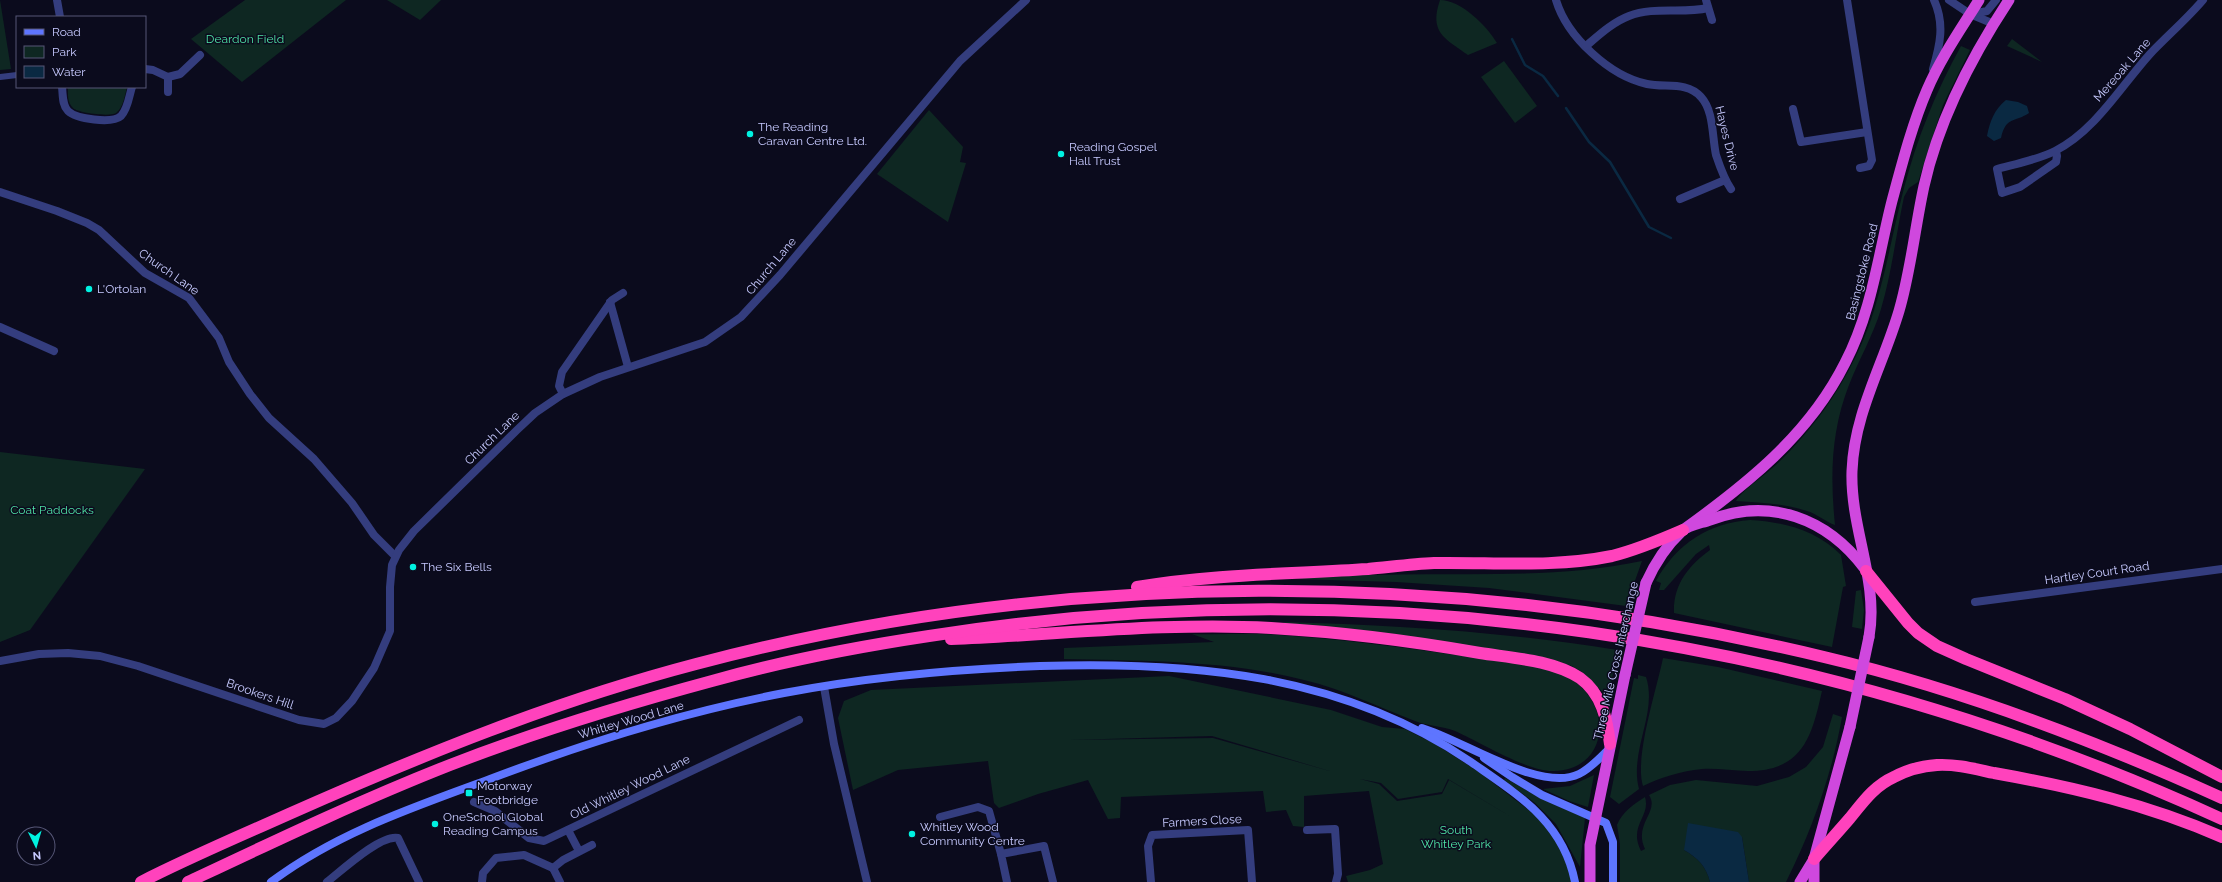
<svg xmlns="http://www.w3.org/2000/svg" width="2222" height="882" font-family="Raleway,sans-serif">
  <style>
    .green { fill: #0e2722; fill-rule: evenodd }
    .water { fill: #0a2942 }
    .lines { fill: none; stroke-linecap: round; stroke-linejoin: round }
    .stream { stroke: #0a2942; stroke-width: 2.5 }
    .pedestrian { stroke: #343d7e; stroke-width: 6 }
    .minor { stroke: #343d7e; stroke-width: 8 }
    .tertiary { stroke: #343d7e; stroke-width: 8 }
    .secondary { stroke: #5e75ff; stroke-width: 8 }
    .trunk { stroke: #cf48de; stroke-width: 11 }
    .motorway { stroke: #ff42bc; stroke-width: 12 }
    .trunk-bridge { stroke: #cf48de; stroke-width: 11 }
    .poi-dot { fill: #00f2e1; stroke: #0b0b1d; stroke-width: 1.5 }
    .labels { text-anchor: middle; stroke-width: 3; stroke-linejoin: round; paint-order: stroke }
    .park-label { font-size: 12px; fill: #4fe3a5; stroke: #0b0b1d }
    .street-label { font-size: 12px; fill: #c7caff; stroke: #0b0b1d }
    .poi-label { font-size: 12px; fill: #c7caff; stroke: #0b0b1d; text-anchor: start }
  </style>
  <rect width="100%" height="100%" fill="#0b0b1d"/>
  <g class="green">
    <path d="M0 0 11 69 0 70Z"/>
    <path d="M245 0H346L242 82 191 39Z"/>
    <path d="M387 0H441L420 20Z"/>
    <path d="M1440 0C1461 0 1487 26 1497 43L1468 55C1444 38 1429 32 1440 0Z"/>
    <path d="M2012 39 2042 62 2007 46Z"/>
    <path d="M1961 46 1970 50 1943 105 1918 182 1909 188 1904 197C1896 234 1892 272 1881 309 1873 336 1859 359 1849 385 1831 431 1830 476 1835 525 1826 522 1817 514 1807 511 1783 503 1760 503 1736 501 1741 491 1768 473 1778 463 1810 432 1837 396 1856 356 1882 303 1889 245 1904 188 1917 138 1936 91 1961 46Z"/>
    <path d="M1504 61 1537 106 1515 123 1481 77Z"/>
    <path d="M68 87H127C125 95 123 108 116 113 110 117 78 113 73 108 67 102 68 95 68 87Z"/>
    <path d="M929 110 963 147 960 162 966 163 948 222 877 174Z"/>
    <path d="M0 452 145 469 30 630 0 642Z"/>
    <path d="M1750 520C1784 522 1816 530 1841 555L1846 586 1843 587 1832 647 1674 613C1673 585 1688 566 1710 550L1709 545 1696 554 1664 590H1659L1661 583 1656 581C1676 544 1709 523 1750 520Z"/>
    <path d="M1642 561 1626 606 1489 588 1396 582 1295 579C1319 575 1345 575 1370 575 1462 572 1552 580 1642 561Z"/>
    <path d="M1861 590 1864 610 1862 629 1852 627 1856 591Z"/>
    <path d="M1283 622C1395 625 1506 632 1617 650L1609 695 1607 696 1582 672 1572 666 1547 659 1394 634 1288 624Z"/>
    <path d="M1192 634C1221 635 1250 633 1279 635 1340 639 1401 647 1463 656 1497 660 1536 661 1568 677 1581 684 1592 697 1597 712 1606 744 1588 770 1554 771 1528 772 1480 742 1455 731 1442 726 1428 726 1415 721 1378 707 1343 689 1304 680 1227 660 1144 661 1064 659V648L1214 642Z"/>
    <path d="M1663 658 1718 667 1822 691C1812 736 1803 771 1748 771 1733 771 1717 768 1702 769 1681 771 1662 777 1643 786 1634 758 1657 688 1663 658Z"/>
    <path d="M1638 675 1646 677C1658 713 1629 751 1639 789L1619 804 1610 797 1634 678 1638 679Z"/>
    <path d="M1169 676 1331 710 1382 727 1405 729 1435 744 1479 772 1543 821 1561 847 1572 882H1348L1346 876 1370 870 1383 864 1369 791 1304 796V827L1293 826 1286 810 1266 812 1263 791 1121 797 1120 818 1108 819 1088 780 1038 794 999 808 994 803 988 761 898 770 853 790 838 718 844 701 871 690ZM1212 736 1333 772 1213 738 1069 740ZM1448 779 1513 818 1449 780 1442 794 1397 801 1379 784 1360 779 1381 783 1398 799 1442 792Z"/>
    <path d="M1833 714 1842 717C1832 774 1812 830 1786 882H1749L1742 837 1684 850C1698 858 1706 866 1710 882H1620V844L1617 825C1622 812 1634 804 1645 797 1651 817 1628 825 1641 851L1645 849C1633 824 1660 812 1649 795L1670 785 1696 780 1757 786 1789 777 1806 767 1823 747Z"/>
    <path d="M1594 775 1588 807 1569 801 1543 789 1570 786Z"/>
    <path d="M1505 778 1544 800 1585 818 1580 867 1556 824 1535 803 1504 780Z"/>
  </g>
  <g class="water">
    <path d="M2006 100 2018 102 2027 106 2029 113C2014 123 2006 116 2001 138L1994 141 1987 136C1990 121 1994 110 2006 100Z"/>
    <path d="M1688 823 1738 832 1742 837 1749 882H1710C1706 866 1698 858 1684 850Z"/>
  </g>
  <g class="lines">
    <g class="stream">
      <path d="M1512 39 1525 65 1543 76 1558 96"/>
      <path d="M1566 108 1589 142 1610 162 1649 227 1671 238"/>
    </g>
    <path class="pedestrian" d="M0 77 17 75"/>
    <g class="minor">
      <path d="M57 0 60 17"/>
      <path d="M1556 0C1567 37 1610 76 1647 84 1665 88 1687 81 1701 97 1714 111 1712 137 1716 155 1720 167 1724 179 1731 189"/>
      <path d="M1706 0 1712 20"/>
      <path d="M1847 0 1872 160 1869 166 1860 168"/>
      <path d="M1586 46C1599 35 1613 22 1629 16 1654 6 1682 14 1708 8"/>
      <path d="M145 69 153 70 168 77"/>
      <path d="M62 87C63 95 62 105 68 111 76 119 112 124 121 116 128 109 129 96 132 87"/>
      <path d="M168 92V77L180 74 200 55"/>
      <path d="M1793 109 1801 142 1867 132"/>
      <path d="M2056 151 2057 156 2056 162 2020 187 2002 193 1997 169C2016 164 2037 160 2055 151 2095 131 2121 86 2150 54 2167 36 2187 19 2203 0"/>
      <path d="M0 192 57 211 87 223 99 230 145 273 189 298 219 338 229 362 250 394 269 418 314 459 352 503 374 535 395 556"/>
      <path d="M1680 199 1725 180"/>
      <path d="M610 302 628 367"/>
      <path d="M0 327 54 351"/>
      <path d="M563 394 559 386 562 372 612 300 623 293"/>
      <path d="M1975 602 2222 569"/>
      <path d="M0 661 39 654 68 653 100 656 138 666 299 720 324 724 336 718 352 701 374 668 390 631V587L392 565 399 550 414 531 517 430 535 413 563 394 600 377 705 342 741 317 780 275 960 61 1026 0"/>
      <path d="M474 802 495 811 529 838 544 841 799 720"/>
      <path d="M940 817 978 807 989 811 1001 854"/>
      <path d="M568 830 579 851"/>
      <path d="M1307 830 1335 829 1338 874 1336 882"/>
      <path d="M553 868 563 860 592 845"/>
      <path d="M553 868 560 882"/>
      <path d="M327 882C341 871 381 834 398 838L419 882"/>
      <path d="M482 882 483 873 496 858 524 855 553 868"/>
      <path d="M1007 882 1001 854 1044 846 1053 882"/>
      <path d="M1151 882 1148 846 1152 835 1248 830 1252 882"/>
    </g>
    <g class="tertiary">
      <path d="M1949 0 1970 14 1994 24"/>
      <path d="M1973 14 1987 11 1996 0"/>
      <path d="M1933 69C1940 45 1945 24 1934 0"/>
      <path d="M824 687 834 744 867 882"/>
    </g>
    <g class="secondary">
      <path d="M1422 728C1463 740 1540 793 1579 774 1591 768 1600 758 1609 749"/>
      <path d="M1484 758 1512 777 1542 795 1606 823 1613 842V882"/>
      <path d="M271 882C336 833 414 807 490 779 585 743 684 712 784 693 867 677 956 669 1040 666 1192 661 1342 674 1471 762 1518 795 1563 821 1575 882"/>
    </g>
    <g class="trunk">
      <path d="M1683 530C1747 484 1809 435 1845 363 1872 311 1878 256 1892 201 1902 164 1912 125 1927 90 1940 59 1961 29 1979 0"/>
      <path d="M1646 583C1654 565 1667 545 1682 531 1688 525 1702 523 1710 520 1770 497 1827 518 1865 569"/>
      <path d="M1869 637C1879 581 1850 528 1852 471 1854 414 1883 365 1899 311 1911 270 1915 227 1924 186 1939 119 1972 56 2009 0"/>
      <path d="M1590 882V845L1625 675"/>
      <path d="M1800 882 1814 859 1850 727"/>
      <path d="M1814 882V860"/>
    </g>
    <g class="motorway">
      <path d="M1866 571 1908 623 1918 633 1937 646 1966 659 2065 699 2130 729 2222 777"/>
      <path d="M1137 587C1213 574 1291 574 1368 569 1390 567 1412 564 1434 563 1494 562 1553 568 1612 556 1636 550 1660 540 1683 530"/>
      <path d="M951 639C1057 635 1165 622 1271 628 1341 632 1412 641 1480 653 1512 658 1552 660 1580 678 1602 694 1607 719 1610 744"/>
      <path d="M1814 859C1826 845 1838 832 1850 818 1863 802 1874 786 1894 777 1907 770 1922 766 1937 765 1957 764 1975 769 1994 773 2073 787 2149 805 2222 837"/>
      <path d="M141 882C190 857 240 836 289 814 422 755 555 701 696 664 1063 567 1454 568 1824 657 1960 689 2094 740 2222 798"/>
      <path d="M188 882C275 841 361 800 450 765 535 732 623 705 712 681 783 661 856 647 929 636 1369 567 1818 634 2222 819"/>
    </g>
    <g class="trunk-bridge">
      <path d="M1625 675 1646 583"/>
      <path d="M1850 727 1869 637"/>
    </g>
  </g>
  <g class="poi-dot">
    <circle cx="750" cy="134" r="4"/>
    <circle cx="1061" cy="154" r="4"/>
    <circle cx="89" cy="289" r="4"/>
    <circle cx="413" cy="567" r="4"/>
    <rect x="465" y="789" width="8" height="8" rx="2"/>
    <circle cx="435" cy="824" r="4"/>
    <circle cx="912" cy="834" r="4"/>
  </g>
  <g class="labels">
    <g class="park-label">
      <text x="245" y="43">Deardon Field</text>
      <text x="52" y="514">Coat Paddocks</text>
      <text x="1456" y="834">South<tspan x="1456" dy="14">Whitley Park</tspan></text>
    </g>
    <g class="street-label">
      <text transform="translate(2122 70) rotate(-49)" y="4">Mereoak Lane</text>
      <text transform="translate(1727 138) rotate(76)" y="4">Hayes Drive</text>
      <text transform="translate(771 266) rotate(-50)" y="4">Church Lane</text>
      <text transform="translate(169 272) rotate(35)" y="4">Church Lane</text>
      <text transform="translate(1862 272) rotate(-76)" y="4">Basingstoke Road</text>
      <text transform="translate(492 438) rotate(-44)" y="4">Church Lane</text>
      <text transform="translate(2097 573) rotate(-8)" y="4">Hartley Court Road</text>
      <text transform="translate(1616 661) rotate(-77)" y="4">Three Mile Cross Interchange</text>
      <text transform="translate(260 694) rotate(19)" y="4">Brookers Hill</text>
      <text transform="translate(631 720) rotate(-16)" y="4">Whitley Wood Lane</text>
      <text transform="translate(630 787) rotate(-26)" y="4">Old Whitley Wood Lane</text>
      <text transform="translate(1202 821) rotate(-3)" y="4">Farmers Close</text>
    </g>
    <g class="poi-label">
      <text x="758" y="131">The Reading<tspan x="758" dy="14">Caravan Centre Ltd.</tspan></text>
      <text x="1069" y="151">Reading Gospel<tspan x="1069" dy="14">Hall Trust</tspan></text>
      <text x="97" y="293">L'Ortolan</text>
      <text x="421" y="571">The Six Bells</text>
      <text x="477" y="790">Motorway<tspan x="477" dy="14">Footbridge</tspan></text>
      <text x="443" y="821">OneSchool Global<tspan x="443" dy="14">Reading Campus</tspan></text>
      <text x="920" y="831">Whitley Wood<tspan x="920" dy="14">Community Centre</tspan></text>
    </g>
  </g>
  <rect x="16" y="16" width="130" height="72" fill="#0b0b1d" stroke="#565777"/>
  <rect x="24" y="29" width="20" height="6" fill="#5e75ff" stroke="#565777"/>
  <text x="52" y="36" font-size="12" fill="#c7caff">Road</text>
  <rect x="24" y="46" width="20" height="12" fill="#0e2722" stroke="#565777"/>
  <text x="52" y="56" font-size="12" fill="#c7caff">Park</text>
  <rect x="24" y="66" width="20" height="12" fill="#0a2942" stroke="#565777"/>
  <text x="52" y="76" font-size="12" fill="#c7caff">Water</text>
  <g transform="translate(36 846) rotate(175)"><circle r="19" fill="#0b0b1d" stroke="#565777"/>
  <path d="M0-3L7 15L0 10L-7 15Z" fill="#00f2e1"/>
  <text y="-6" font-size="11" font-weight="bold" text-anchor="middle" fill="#c7caff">N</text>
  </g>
</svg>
